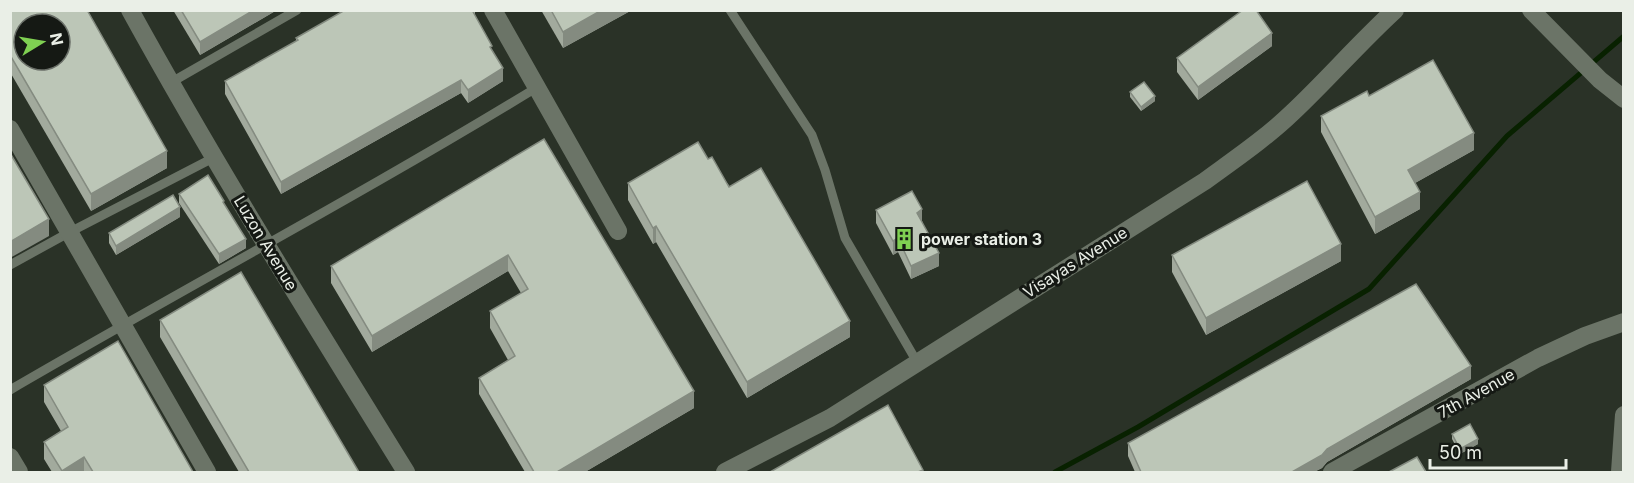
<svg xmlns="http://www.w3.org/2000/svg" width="1634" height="483" font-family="Inter,sans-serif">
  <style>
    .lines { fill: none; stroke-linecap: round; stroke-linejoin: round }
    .stream { stroke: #082100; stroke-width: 5 }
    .lane { stroke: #6b7467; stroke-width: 9 }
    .street { stroke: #6b7467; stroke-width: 18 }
    .secondary { stroke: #6b7467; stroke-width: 18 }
    .wall { fill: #a2aa9d }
    .shaded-wall { fill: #848b80 }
    .building { fill: #bcc6b7; stroke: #848b80; stroke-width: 1.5; fill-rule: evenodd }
    .labels { text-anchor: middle; stroke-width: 6; stroke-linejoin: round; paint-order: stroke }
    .poi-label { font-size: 16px; font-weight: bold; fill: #eaefe7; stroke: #151914; text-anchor: start }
    .street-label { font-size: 16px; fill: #eaefe7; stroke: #151914 }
  </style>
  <rect width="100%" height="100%" fill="#2a3227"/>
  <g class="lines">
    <path class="stream" d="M1055 472 1138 427 1369 289 1507 136 1624 36"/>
    <g class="lane">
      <path d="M730 10 812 135 825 170 845 238 917 362"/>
      <path d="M170 83 297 10"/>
      <path d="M10 265 70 232 215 157"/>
      <path d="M10 390C185 288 364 193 536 88"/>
    </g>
    <g class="street">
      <path d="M130 10C217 168 312 320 406 472"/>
      <path d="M493 10 618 231"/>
      <path d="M10 129 207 472"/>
      <path d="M10 457 19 472"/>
      <path d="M725 472 830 418 1205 181C1235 159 1266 138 1293 112 1328 79 1359 43 1395 10"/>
      <path d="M1332 472 1538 358 1585 336 1624 322"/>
    </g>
    <g class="secondary">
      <path d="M1531 10 1600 80 1624 99"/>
      <path d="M1620 472 1624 415"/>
    </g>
  </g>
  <g class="wall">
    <path d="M10 10 167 168 91 211 10 72Z"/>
    <path d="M173 10H277L200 55Z"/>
    <path d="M475 10V17L492 51 503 81 468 103 461 93 281 194 225 94V81L296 42V38Z"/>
    <path d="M541 10H632L563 48Z"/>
    <path d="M1272 46 1198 100 1177 72V58Z"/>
    <path d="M1130 92 1155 101 1141 111 1130 97Z"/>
    <path d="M1369 96 1474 150 1415 183 1420 209 1375 234 1321 132V116Z"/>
    <path d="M544 139 694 408 585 472H525L479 394V378L508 360 490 328V311L521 293 508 271 372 352 331 283V266Z"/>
    <path d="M708 159 850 337 747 398 656 242 653 244 628 200V183Z"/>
    <path d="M179 194 224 204 246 248 219 264 179 203Z"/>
    <path d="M876 210 922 221 939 266 911 279 898 252 893 255 876 223Z"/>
    <path d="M180 217 116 255 109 243V233Z"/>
    <path d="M1172 255 1341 261 1206 335 1172 272Z"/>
    <path d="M160 320 359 472H239L160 337Z"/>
    <path d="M1471 379 1327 462 1322 468 1314 472H1135L1128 456V443Z"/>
    <path d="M44 385 193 472H52L44 459V442L61 431 44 402Z"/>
    <path d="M1452 434 1478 444 1460 454 1452 439Z"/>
  </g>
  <g class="shaded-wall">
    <path d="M254 10H277L200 55V42Z"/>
    <path d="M602 10H632L563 48V32Z"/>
    <path d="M1272 33V46L1198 100V87Z"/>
    <path d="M503 68V81L468 103V90Z"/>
    <path d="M461 80V93L281 194V182Z"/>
    <path d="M1155 96V101L1141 111V107Z"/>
    <path d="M1474 133V150L1408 187V170Z"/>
    <path d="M167 151V168L91 211V194Z"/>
    <path d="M1420 192V209L1375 234V217Z"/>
    <path d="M180 207V217L116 255V246Z"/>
    <path d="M922 209V223L917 213Z"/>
    <path d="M49 219V236L10 258V242Z"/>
    <path d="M656 226V242L653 244V228Z"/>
    <path d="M898 238V252L893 255V241Z"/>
    <path d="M246 239V248L219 264V254Z"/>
    <path d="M1341 244V261L1206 335V318Z"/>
    <path d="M939 253V266L911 279V266Z"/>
    <path d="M508 255V271L372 352V336Z"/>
    <path d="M850 321V337L747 398V382Z"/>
    <path d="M1471 366V379L1327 462 1322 468 1314 472H1292L1327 449Z"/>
    <path d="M694 391V408L585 472H557Z"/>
    <path d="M1478 439V444L1460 454V449Z"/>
    <path d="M84 457V472H62V471Z"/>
  </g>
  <g class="building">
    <path d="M10 10H87L167 151 91 194 10 55ZM24 24H60V60H24Z"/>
    <path d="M181 10H254L200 42Z"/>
    <path d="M345 10H472L492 46 490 47 503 68 468 90 461 80 281 182 225 81 298 40 296 38Z"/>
    <path d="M551 10H602L563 32Z"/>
    <path d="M1243 10H1256L1272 33 1198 87 1177 58Z"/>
    <path d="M1433 60 1474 133 1408 170 1420 192 1375 217 1321 116 1367 91 1369 96Z"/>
    <path d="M1144 82 1155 96 1141 107 1130 92Z"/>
    <path d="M544 139 694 391 557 472H534L479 378 515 356 490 311 528 289 508 255 372 336 331 266Z"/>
    <path d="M698 142 708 159 712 157 729 187 761 168 850 321 747 382 656 226 653 228 628 183Z"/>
    <path d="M10 153 49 219 10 242Z"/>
    <path d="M208 175 224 201 223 202 246 239 219 254 179 194Z"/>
    <path d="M1307 181 1341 244 1206 318 1172 255Z"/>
    <path d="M912 191 922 209 917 213 939 253 911 266 898 238 893 241 876 210Z"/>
    <path d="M173 195 180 207 116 246 109 233Z"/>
    <path d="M241 272 359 472H249L160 320Z"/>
    <path d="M1416 284 1471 366 1327 449 1322 455 1292 472H1141L1128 443Z"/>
    <path d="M118 341 193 472H93L84 457 62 471 44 442 68 427 44 385Z"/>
    <path d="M888 405 923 470 918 472H770Z"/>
    <path d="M1470 424 1478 439 1460 449 1452 434Z"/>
    <path d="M1417 457 1426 472H1389Z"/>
  </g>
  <defs>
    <symbol id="building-bare" viewBox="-9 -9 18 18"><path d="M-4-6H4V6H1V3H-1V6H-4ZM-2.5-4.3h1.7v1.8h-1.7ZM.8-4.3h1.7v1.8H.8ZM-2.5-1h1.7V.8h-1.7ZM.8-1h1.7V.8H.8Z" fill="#7fd052" stroke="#151914" stroke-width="2.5" paint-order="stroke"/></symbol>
  </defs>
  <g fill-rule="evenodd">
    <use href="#building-bare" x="889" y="224" width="30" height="30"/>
  </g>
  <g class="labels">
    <g class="poi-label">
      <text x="921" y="245">power station 3</text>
    </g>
    <g class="street-label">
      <text transform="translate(266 243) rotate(59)" y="6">Luzon Avenue</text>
      <text transform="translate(1075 262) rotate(-32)" y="6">Visayas Avenue</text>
      <text transform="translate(1476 393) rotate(-29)" y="6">7th Avenue</text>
    </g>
  </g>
  <rect width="1634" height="483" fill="none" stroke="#eaefe7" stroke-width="24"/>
  <g transform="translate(42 42) rotate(79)"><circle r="28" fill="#151914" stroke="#6a6f68" stroke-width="1.5"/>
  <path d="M0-4.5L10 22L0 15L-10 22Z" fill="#7fd052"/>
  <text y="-9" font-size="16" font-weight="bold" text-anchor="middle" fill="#eaefe7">N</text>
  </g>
  <path d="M1430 459v9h136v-9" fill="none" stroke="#eaefe7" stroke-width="3"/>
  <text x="1439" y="459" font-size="18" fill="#eaefe7" stroke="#151914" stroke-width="4.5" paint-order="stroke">50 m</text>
</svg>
